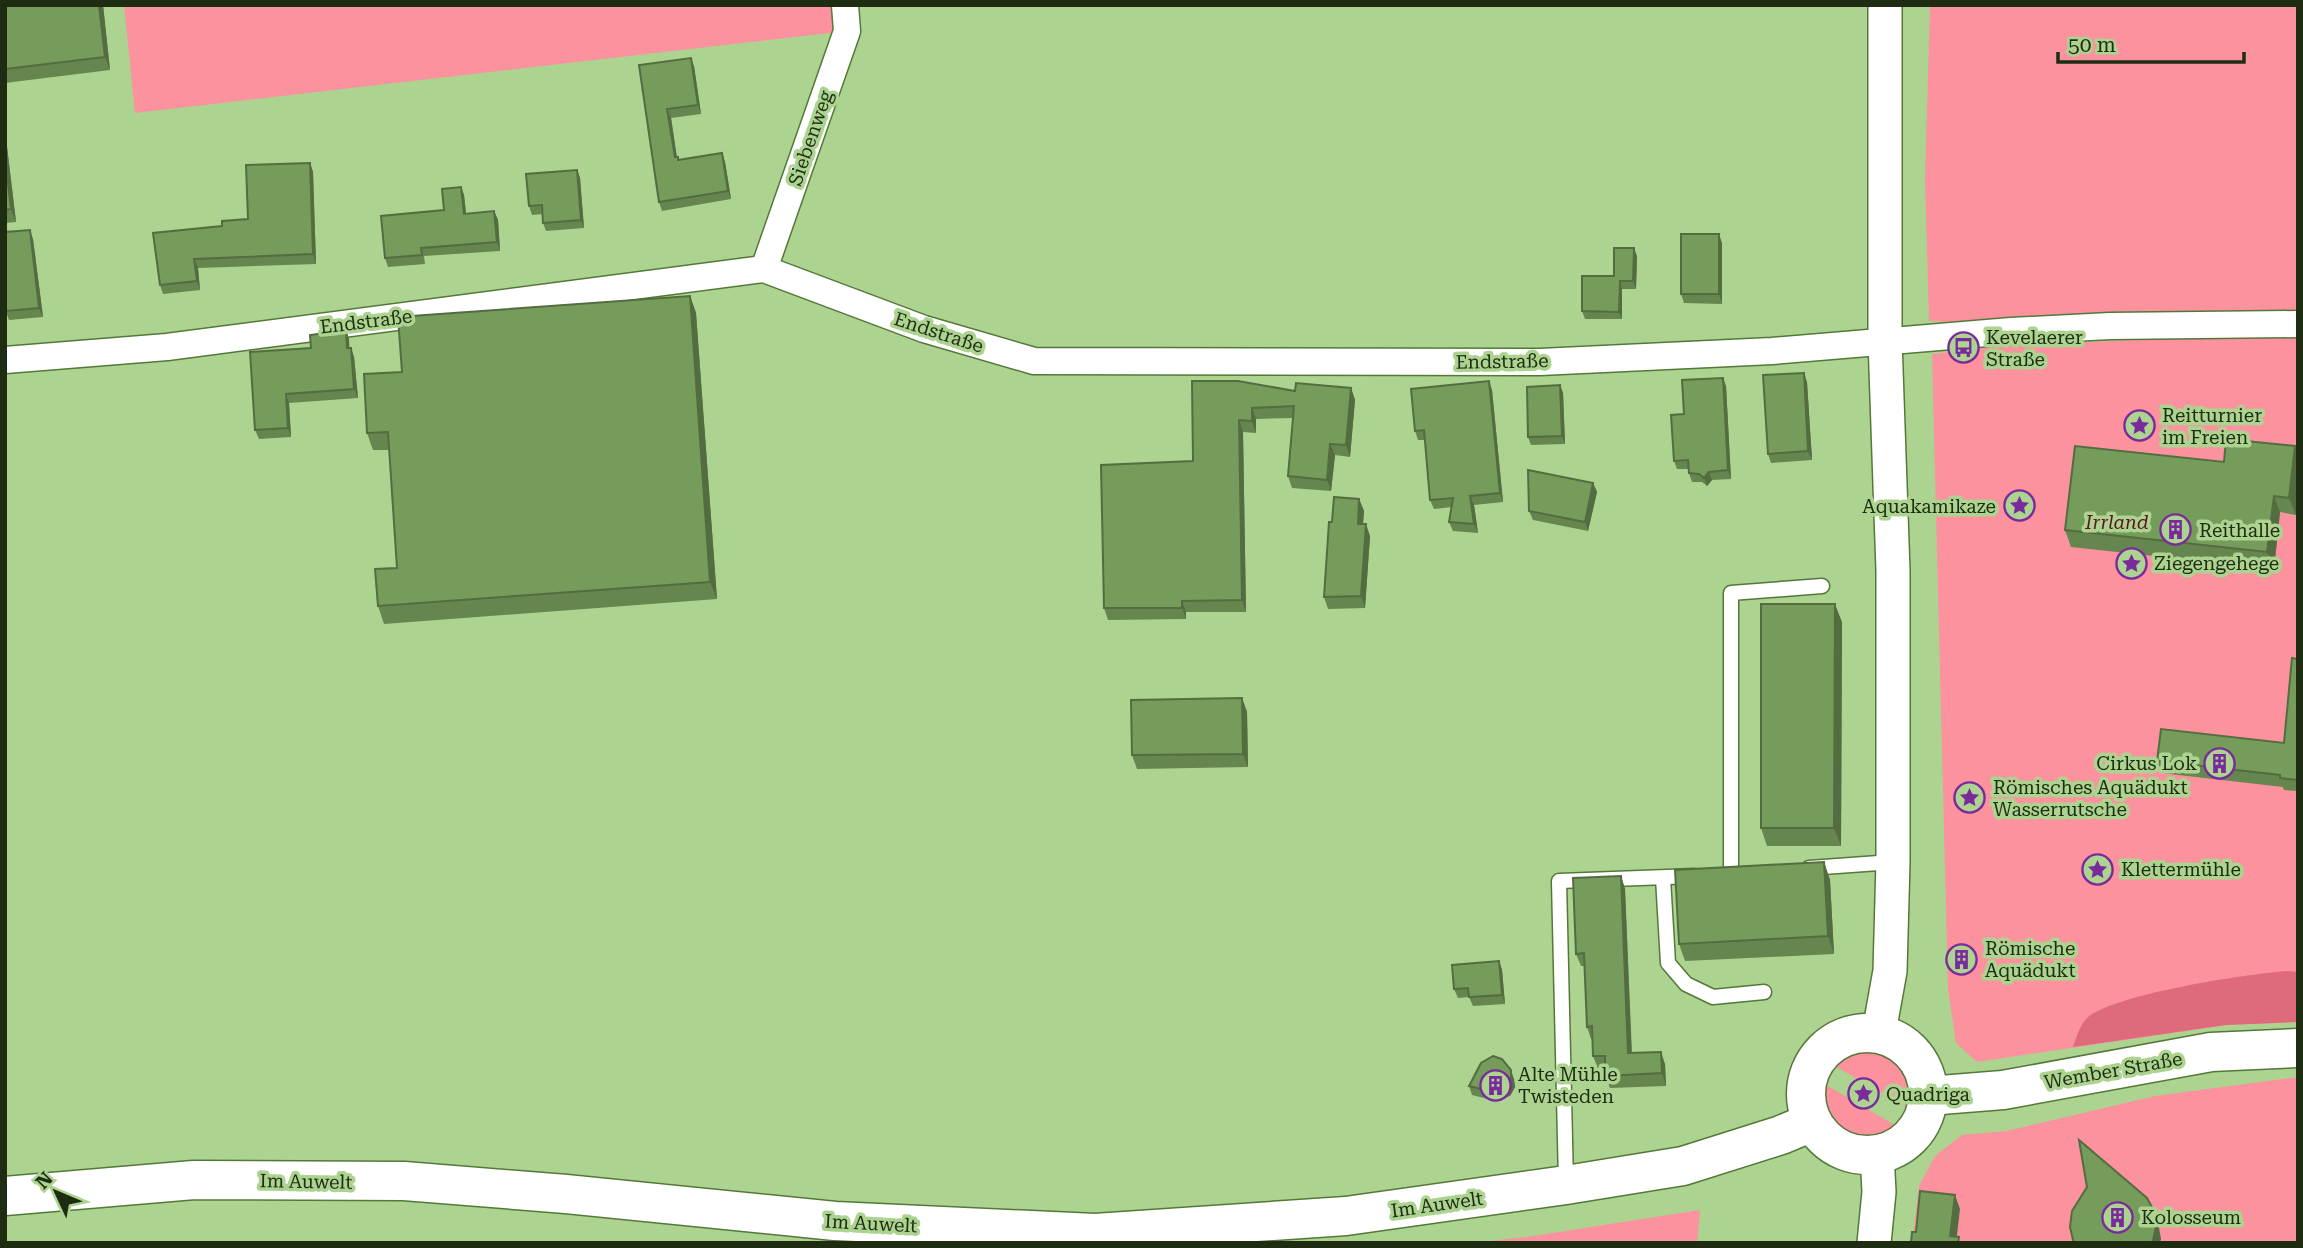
<svg xmlns="http://www.w3.org/2000/svg" width="2303" height="1248" font-family="'Roboto Serif',serif">
  <style>
    .green { fill: #fb929e }
    .forest { fill: #de6a7b }
    .lines { fill: none; stroke-linecap: round; stroke-linejoin: round }
    .service-casing { stroke: #547838; stroke-width: 17 }
    .minor-casing { stroke: #547838; stroke-width: 29 }
    .tertiary-casing { stroke: #547838; stroke-width: 36 }
    .secondary-casing { stroke: #547838; stroke-width: 41 }
    .service { stroke: #fff; stroke-width: 14 }
    .minor { stroke: #fff; stroke-width: 26 }
    .tertiary { stroke: #fff; stroke-width: 33 }
    .secondary { stroke: #fff; stroke-width: 38 }
    .wall { fill: #65864e }
    .shaded-wall { fill: #536d40 }
    .building { fill: #769c5b; stroke: #536d40; stroke-width: 2 }
    .labels { text-anchor: middle; stroke-width: 7; stroke-linejoin: round; paint-order: stroke }
    .street-label { font-size: 19px; fill: #1e2d12; stroke: #acd490 }
    .poi-label { font-size: 19px; fill: #1e2d12; stroke: #acd490; text-anchor: start }
    .park-label { font-size: 19px; font-style: italic; fill: #5d1323; stroke: #acd490 }
  </style>
  <rect width="100%" height="100%" fill="#acd490"/>
  <g class="green">
    <path d="M124 5H845L847 31 135 113Z"/>
    <path d="M1930 5H2298V310L1986 324 1929 321 1925 179Z"/>
    <path d="M2298 332V1022L2226 1025 1977 1062 1956 1043 1948 989 1932 354 1988 347Z"/>
    <path d="M1860 1048C1893 1048 1917 1075 1909 1108L1831 1064 1847 1051Z"/>
    <path d="M2298 1077V1243H1912L1919 1186 1935 1156 1962 1135 2007 1131 2155 1096Z"/>
    <path d="M1821 1082 1898 1127C1859 1155 1810 1132 1821 1082Z"/>
    <path d="M1700 1210 1697 1243H1471L1527 1237Z"/>
  </g>
  <path class="forest" d="M2287 971 2298 972V1022L2226 1025 2073 1047C2076 1038 2080 1025 2087 1018 2114 994 2247 974 2287 971Z"/>
  <g class="lines">
    <defs>
      <g id="service">
        <path d="M1809 868 1893 862"/>
        <path d="M1731 873V593L1822 586"/>
        <path d="M1663 878 1668 963 1686 984 1713 997 1764 992"/>
        <path d="M1566 1183 1559 881 1694 876"/>
      </g>
      <g id="minor">
        <path d="M764 269 847 31 845 5"/>
        <path d="M5 360 167 347 764 269 924 329 1034 361 1540 362 1772 351 2011 331 2110 326 2298 324"/>
      </g>
      <g id="tertiary">
        <path d="M1879 1032 1890 971 1893 862V571L1885 340V5"/>
        <path d="M1874 1243 1879 1192 1877 1154"/>
      </g>
      <g id="secondary">
        <circle cx="1867" cy="1094" r="61"/>
        <path d="M1928 1096 2003 1090 2211 1052 2298 1048"/>
        <path d="M5 1196 194 1180 404 1181 566 1194 835 1221 1095 1233 1346 1216 1566 1185 1683 1166 1781 1135 1812 1122"/>
      </g>
    </defs>
    <use href="#service" class="service-casing"/>
    <use href="#minor" class="minor-casing"/>
    <use href="#tertiary" class="tertiary-casing"/>
    <use href="#secondary" class="secondary-casing"/>
    <use href="#service" class="service"/>
    <use href="#minor" class="minor"/>
    <use href="#tertiary" class="tertiary"/>
    <use href="#secondary" class="secondary"/>
  </g>
  <g class="wall">
    <path d="M5 5H103L110 70 5 83Z"/>
    <path d="M639 65 694 66 701 114 671 118 677 157 679 160 722 153 725 162 731 199 662 211 659 202Z"/>
    <path d="M5 130 16 222 5 223Z"/>
    <path d="M310 163 313 172 316 264 198 268 200 290 163 294 160 285 248 219Z"/>
    <path d="M577 170 580 178 584 228 546 231 543 223V214L532 215 529 206Z"/>
    <path d="M461 187 464 195 466 214 494 211 498 220 500 251 424 256 425 264 388 267 385 258 444 210Z"/>
    <path d="M33 239 43 317 9 320 5 309Z"/>
    <path d="M1722 243V304L1684 303 1681 294Z"/>
    <path d="M1637 256 1636 289H1622V319H1585L1582 311 1614 276Z"/>
    <path d="M690 296 696 313 717 599 384 624 378 606 397 568 389 450H373L367 433 402 372Z"/>
    <path d="M346 330 349 339V348H351L354 357 358 398 289 403 291 437 259 439 255 430 311 348Z"/>
    <path d="M1192 381 1295 391 1351 388 1355 400 1350 457 1335 455 1331 491 1292 488 1288 476 1293 418 1256 419V433L1243 432 1246 612H1186V619L1108 620 1104 608 1193 461Z"/>
    <path d="M1807 382 1812 460 1771 463 1768 454Z"/>
    <path d="M1560 385 1563 393 1565 444 1531 445 1528 437Z"/>
    <path d="M1726 386 1731 479 1712 480 1707 486 1702 482H1692L1689 473V469H1677L1674 461 1684 414Z"/>
    <path d="M1492 390 1503 502 1474 505 1478 533 1453 531 1449 522 1452 507 1434 509 1430 500 1425 440H1418L1415 431Z"/>
    <path d="M2295 446 2296 515 2280 512 2274 569 2071 547 2065 530 2224 462Z"/>
    <path d="M1593 483 1597 492 1588 531 1533 520 1529 511Z"/>
    <path d="M1359 499 1364 511 1363 524 1370 536 1365 608 1328 609 1324 597 1332 522Z"/>
    <path d="M1842 622 1841 846H1767L1761 828Z"/>
    <path d="M2298 659V791L2284 790 2283 787 2161 773 2157 761 2284 743Z"/>
    <path d="M1242 698 1247 712 1248 767 1137 769 1132 755Z"/>
    <path d="M1824 862 1830 880 1834 954 1685 961 1679 944Z"/>
    <path d="M1621 876 1625 889 1632 1053 1665 1064 1666 1086 1610 1088 1605 1076V1068L1598 1069 1593 1056V1039H1591L1587 1027 1584 966H1581L1576 954Z"/>
    <path d="M1499 961 1502 970 1505 1004 1473 1006 1469 997 1458 998 1454 989Z"/>
    <path d="M1514 1079 1515 1087 1510 1096 1496 1101 1472 1095 1469 1086Z"/>
  </g>
  <g class="shaded-wall">
    <path d="M99 5H103L110 70 105 57Z"/>
    <path d="M691 58 694 66 701 114 698 105Z"/>
    <path d="M667 109 671 118 678 166 675 157Z"/>
    <path d="M5 130 16 222 11 209 5 158Z"/>
    <path d="M722 153 725 162 731 199 728 191Z"/>
    <path d="M310 163 313 172 316 264 313 254Z"/>
    <path d="M577 170 580 178 584 228 581 220Z"/>
    <path d="M461 187 464 195 467 222 464 214Z"/>
    <path d="M494 211 498 220 500 251 497 242Z"/>
    <path d="M30 230 33 239 43 317 39 308Z"/>
    <path d="M1719 234 1722 243V304L1719 294Z"/>
    <path d="M1634 248 1637 256 1636 289 1633 281Z"/>
    <path d="M194 259 198 268 200 290 197 281Z"/>
    <path d="M1620 281 1622 289V319L1619 312Z"/>
    <path d="M690 296 696 313 717 599 710 582Z"/>
    <path d="M346 330 349 339 350 357 347 348Z"/>
    <path d="M351 348 354 357 358 398 354 389Z"/>
    <path d="M1804 373 1807 382 1812 460 1808 451Z"/>
    <path d="M1723 378 1726 386 1731 479 1728 470Z"/>
    <path d="M1489 381 1492 390 1503 502 1500 493Z"/>
    <path d="M1560 385 1563 393 1565 444 1562 436Z"/>
    <path d="M1351 388 1355 400 1350 457 1346 445Z"/>
    <path d="M286 394 289 403 291 437 288 428Z"/>
    <path d="M1252 408 1256 419V433L1252 421Z"/>
    <path d="M1239 420 1243 432 1246 612 1242 600Z"/>
    <path d="M1330 444 1335 455 1331 491 1327 480Z"/>
    <path d="M2295 446 2298 454V493L2296 515 2289 498Z"/>
    <path d="M1709 472 1712 480 1707 486 1704 478Z"/>
    <path d="M1593 483 1597 492 1588 531 1585 522Z"/>
    <path d="M1470 496 1474 505 1478 533 1474 524Z"/>
    <path d="M2274 496 2280 512 2274 569 2267 552Z"/>
    <path d="M1359 499 1364 511 1362 536 1358 524Z"/>
    <path d="M1366 524 1370 536 1365 608 1361 596Z"/>
    <path d="M1182 601 1186 612V619L1182 608Z"/>
    <path d="M1835 604 1842 622 1841 846 1834 828Z"/>
    <path d="M1242 698 1247 712 1248 767 1243 754Z"/>
    <path d="M1824 862 1830 880 1834 954 1828 936Z"/>
    <path d="M1621 876 1625 889 1632 1065 1628 1053Z"/>
    <path d="M1499 961 1502 970 1505 1004 1502 995Z"/>
    <path d="M1661 1052 1665 1064 1666 1086 1662 1073Z"/>
    <path d="M1511 1070 1514 1079 1515 1087 1510 1096 1506 1087Z"/>
    <path d="M1955 1195 1960 1209 1956 1243 1950 1236Z"/>
    <path d="M2153 1209 2158 1222 2161 1239 2160 1243H2151Z"/>
  </g>
  <g class="building">
    <path d="M5 5H99L105 57 5 69Z"/>
    <path d="M691 58 698 105 667 109 675 157H678V160L722 153 728 191 659 202 639 65Z"/>
    <path d="M5 158 11 209 5 210Z"/>
    <path d="M310 163 313 254 194 259 197 281 160 285 153 233 222 226V221L248 219 246 165Z"/>
    <path d="M577 170 581 220 543 223 542 205 529 206 526 174Z"/>
    <path d="M461 187 464 214 494 211 497 242 421 248 422 255 385 258 381 216 444 210 442 189Z"/>
    <path d="M30 230 39 308 6 311 5 232Z"/>
    <rect x="1681" y="234" width="38" height="60"/>
    <path d="M1614 248H1634L1633 281H1620L1619 312 1582 311V276H1614Z"/>
    <path d="M690 296 710 582 378 606 375 569 397 568 388 432 367 433 364 374 402 372 398 317Z"/>
    <path d="M346 330 347 348H351L354 389 286 394 288 428 255 430 250 352 311 348 310 335Z"/>
    <path d="M1804 373 1808 451 1768 454 1763 375Z"/>
    <path d="M1723 378 1728 470 1709 472 1704 478 1699 474 1689 473 1688 460 1674 461 1671 415 1684 414 1682 380Z"/>
    <path d="M1192 381H1238L1295 391 1296 383 1351 388 1346 445 1330 444 1327 480 1288 476 1294 406 1252 408V421L1239 420 1242 600 1182 601V608H1104L1101 465 1193 461Z"/>
    <path d="M1489 381 1500 493 1470 496 1474 524 1449 522 1453 498 1430 500 1424 430 1415 431 1411 389Z"/>
    <path d="M1560 385 1562 436 1528 437 1527 387Z"/>
    <path d="M2226 439 2295 446 2289 498 2274 496 2267 552 2065 530 2075 446 2224 462Z"/>
    <path d="M1528 470 1593 483 1585 522 1529 511Z"/>
    <path d="M1334 497 1359 499 1358 524H1366L1361 596 1324 597 1329 522H1332Z"/>
    <path d="M1761 604H1835L1834 828H1761Z"/>
    <path d="M2292 658 2298 659V780L2280 778V775L2157 761 2161 729 2284 743Z"/>
    <path d="M1242 698 1243 754 1132 755 1131 700Z"/>
    <path d="M1824 862 1828 936 1679 944 1675 870Z"/>
    <path d="M1621 876 1628 1053 1661 1052 1662 1073 1605 1076V1056H1593L1592 1026 1587 1027 1584 953 1576 954 1573 878Z"/>
    <path d="M1499 961 1502 995 1469 997 1468 988 1454 989 1452 965Z"/>
    <path d="M1493 1056 1502 1059 1511 1070V1078L1506 1087 1493 1092 1469 1086 1481 1063Z"/>
    <path d="M2079 1140 2147 1198 2153 1209 2156 1226 2153 1241 2151 1243H2075L2073 1240 2070 1227 2072 1211 2087 1187Z"/>
    <path d="M1920 1191 1955 1195 1950 1236 1959 1237 1958 1243H1911L1912 1232H1916Z"/>
  </g>
  <defs>
    <symbol id="bus-ring" viewBox="-11 -11 22 22"><circle r="9.5" fill="#acd490" stroke="#792b9c" stroke-width="1.5"/><path d="M-5-6H5V4H4V6H2V4H-2V6H-4V4H-5ZM-3.5-4V0h7V-4ZM-3.5 1.2v1.5H-2V1.2ZM2 1.2v1.5H3.5V1.2Z" fill="#792b9c"/></symbol>
    <symbol id="sight-ring" viewBox="-11 -11 22 22"><circle r="9.5" fill="#acd490" stroke="#792b9c" stroke-width="1.5"/><path d="M0-6L1.8-2.2L6-1.7L2.9 1.2L3.7 5.4L0 3.3L-3.7 5.4L-2.9 1.2L-6-1.7L-1.8-2.2Z" fill="#792b9c"/></symbol>
    <symbol id="building-ring" viewBox="-11 -11 22 22"><circle r="9.5" fill="#acd490" stroke="#792b9c" stroke-width="1.5"/><path d="M-4-6H4V6H1V3H-1V6H-4ZM-2.5-4.3h1.7v1.8h-1.7ZM.8-4.3h1.7v1.8H.8ZM-2.5-1h1.7V.8h-1.7ZM.8-1h1.7V.8H.8Z" fill="#792b9c"/></symbol>
  </defs>
  <g fill-rule="evenodd">
    <use href="#bus-ring" x="1946" y="330" width="35" height="35"/>
    <use href="#sight-ring" x="2122" y="408" width="35" height="35"/>
    <use href="#sight-ring" x="2002" y="488" width="35" height="35"/>
    <use href="#building-ring" x="2158" y="512" width="35" height="35"/>
    <use href="#sight-ring" x="2114" y="546" width="35" height="35"/>
    <use href="#building-ring" x="2202" y="746" width="35" height="35"/>
    <use href="#sight-ring" x="1952" y="780" width="35" height="35"/>
    <use href="#sight-ring" x="2080" y="852" width="35" height="35"/>
    <use href="#building-ring" x="1944" y="942" width="35" height="35"/>
    <use href="#building-ring" x="1478" y="1068" width="35" height="35"/>
    <use href="#sight-ring" x="1846" y="1076" width="35" height="35"/>
    <use href="#building-ring" x="2100" y="1200" width="35" height="35"/>
  </g>
  <g class="labels">
    <g class="street-label">
      <text transform="translate(810 138) rotate(-71)" y="7">Siebenweg</text>
      <text transform="translate(366 321) rotate(-7)" y="7">Endstraße</text>
      <text transform="translate(939 332) rotate(18)" y="7">Endstraße</text>
      <text transform="translate(1502 361) rotate(-1)" y="7">Endstraße</text>
      <text transform="translate(2113 1070) rotate(-10)" y="7">Wember Straße</text>
      <text transform="translate(306 1181) rotate(1)" y="7">Im Auwelt</text>
      <text transform="translate(1437 1204) rotate(-8)" y="7">Im Auwelt</text>
      <text transform="translate(871 1223) rotate(3)" y="7">Im Auwelt</text>
    </g>
    <g class="poi-label">
      <text x="1986" y="344">Kevelaerer<tspan x="1986" dy="22">Straße</tspan></text>
      <text x="2162" y="422">Reitturnier<tspan x="2162" dy="22">im Freien</tspan></text>
      <text x="1996" y="513" text-anchor="end">Aquakamikaze</text>
      <text x="2199" y="537">Reithalle</text>
      <text x="2154" y="570">Ziegengehege</text>
      <text x="2197" y="770" text-anchor="end">Cirkus Lok</text>
      <text x="1993" y="794">Römisches Aquädukt<tspan x="1993" dy="22">Wasserrutsche</tspan></text>
      <text x="2121" y="876">Klettermühle</text>
      <text x="1985" y="955">Römische<tspan x="1985" dy="22">Aquädukt</tspan></text>
      <text x="1518" y="1081">Alte Mühle<tspan x="1518" dy="22">Twisteden</tspan></text>
      <text x="1886" y="1101">Quadriga</text>
      <text x="2141" y="1224">Kolosseum</text>
    </g>
    <g class="park-label">
      <text x="2117" y="529">Irrland</text>
    </g>
  </g>
  <rect width="2303" height="1248" fill="none" stroke="#1e2d12" stroke-width="14"/>
  <g transform="translate(56 1192) rotate(314)" stroke="#acd490" stroke-width="5" paint-order="stroke">
  <path d="M0-5L12 26L0 18L-12 26Z" fill="#1e2d12"/>
  <text y="-10" font-size="19" font-weight="bold" text-anchor="middle" fill="#1e2d12">N</text>
  </g>
  <path d="M2058 52v10h186v-10" fill="none" stroke="#1e2d12" stroke-width="3.5"/>
  <text x="2068" y="52" font-size="21" fill="#1e2d12" stroke="#acd490" stroke-width="5" paint-order="stroke">50 m</text>
</svg>
